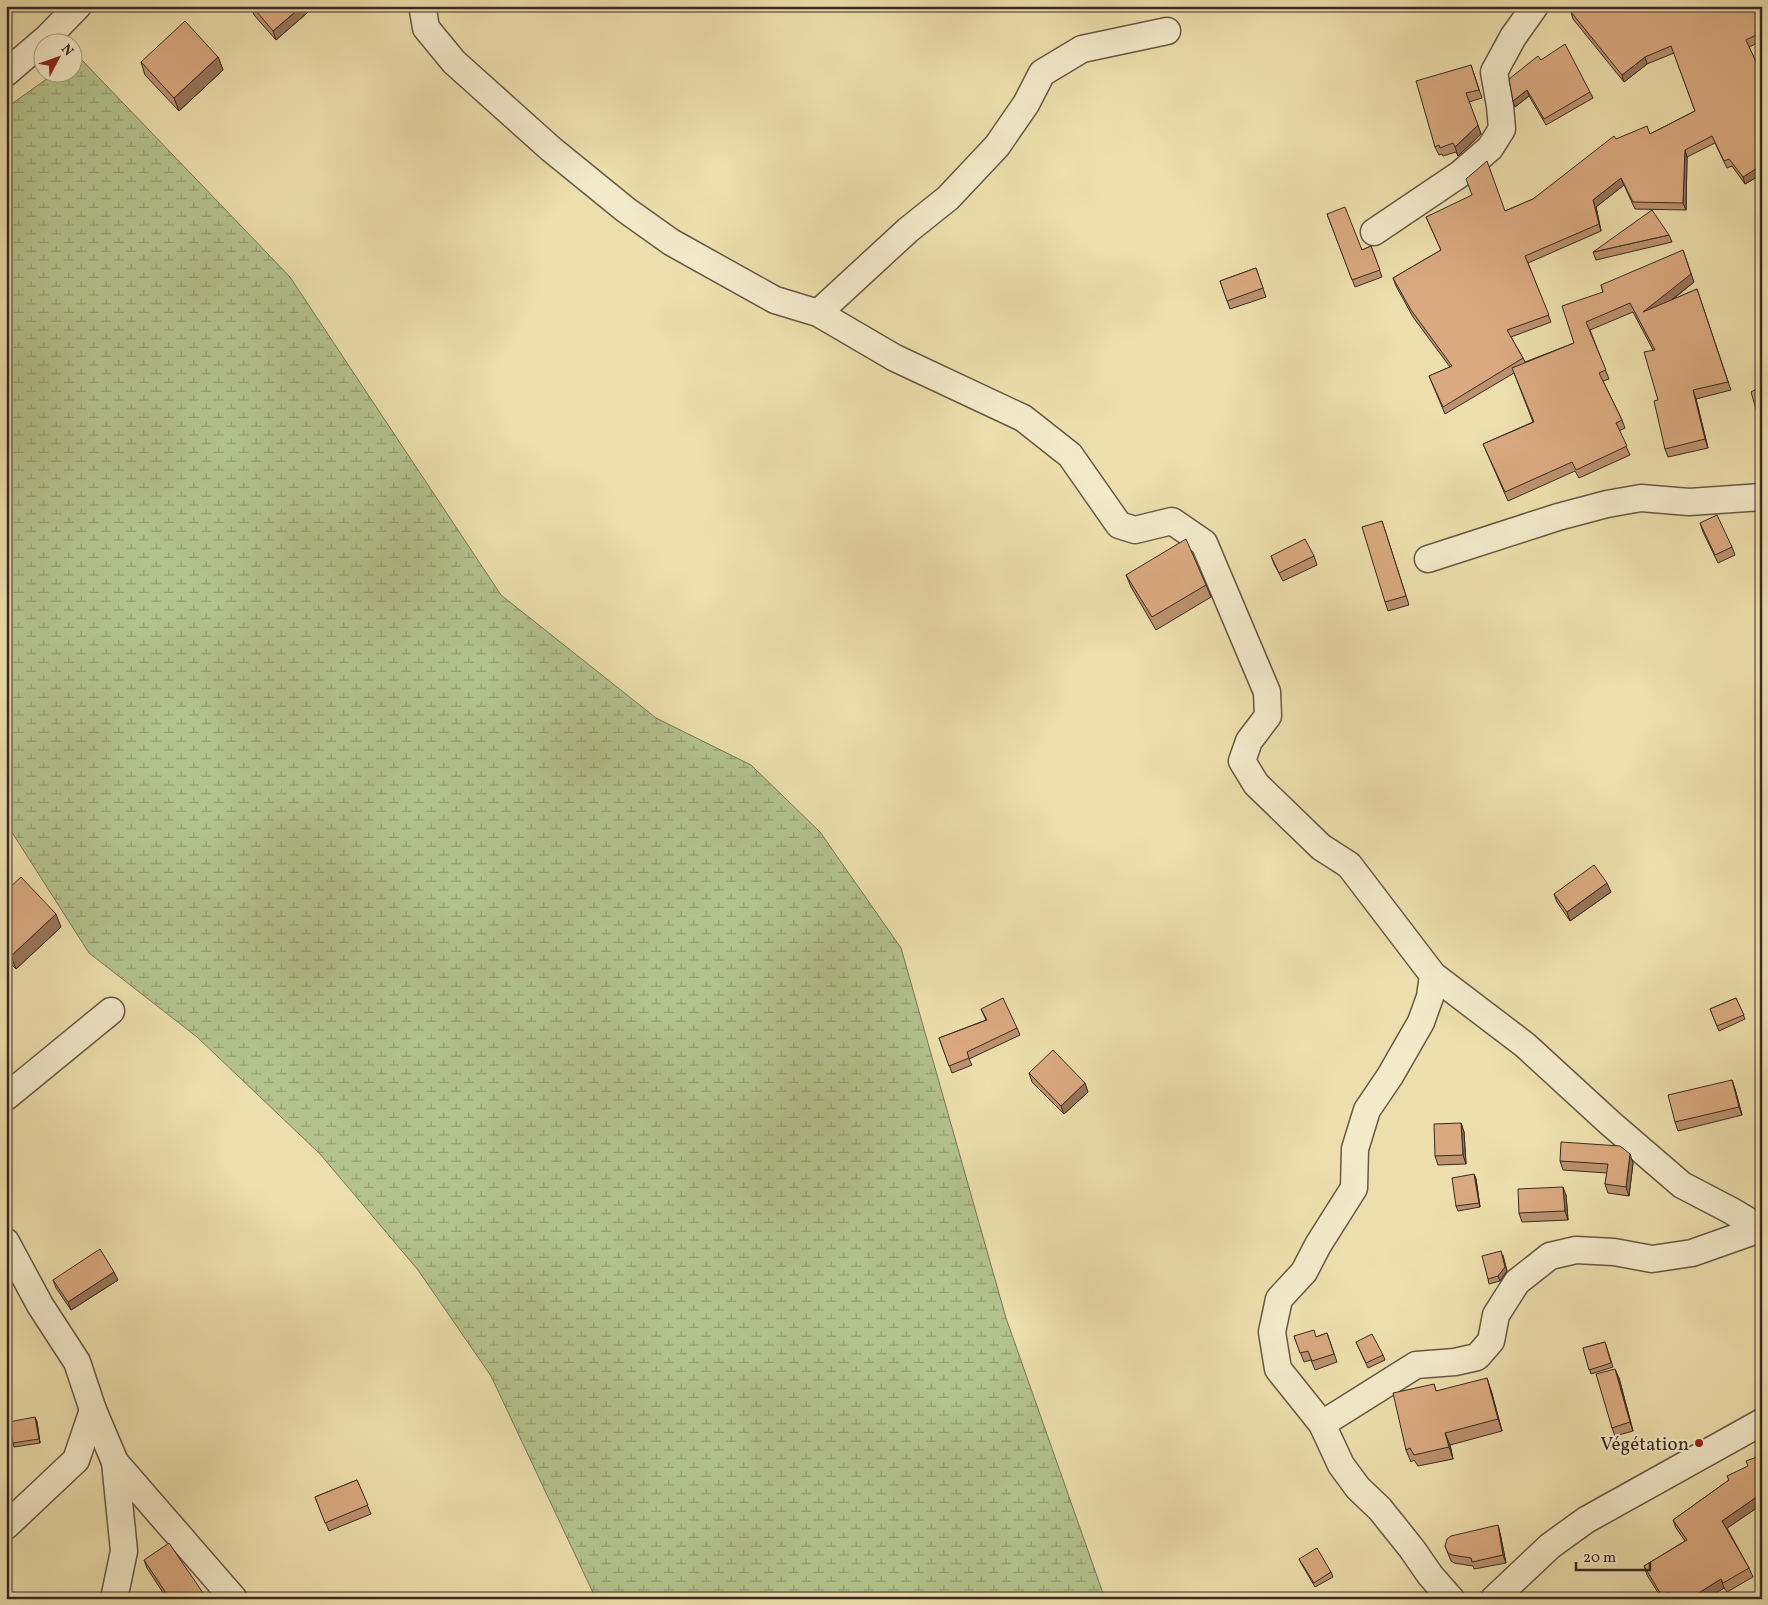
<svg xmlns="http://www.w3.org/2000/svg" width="1768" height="1605" font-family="Vollkorn,serif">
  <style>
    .wetland { fill: url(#wetland-marsh); stroke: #777658 }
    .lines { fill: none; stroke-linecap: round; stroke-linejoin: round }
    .minor-casing { stroke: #675745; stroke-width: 29 }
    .minor { stroke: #f3eaca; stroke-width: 26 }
    .wall { fill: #bb916e; stroke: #3a2a22 }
    .shaded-wall { fill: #99765a; stroke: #3a2a22 }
    .building { fill: #daa980; stroke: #3a2a22 }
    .poi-dot { fill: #8f2418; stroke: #f3eaca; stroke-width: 2 }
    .labels { text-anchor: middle; stroke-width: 4; stroke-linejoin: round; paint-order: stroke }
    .poi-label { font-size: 19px; fill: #3a2a22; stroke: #f3eaca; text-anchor: end }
  </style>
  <defs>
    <pattern id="wetland-marsh" width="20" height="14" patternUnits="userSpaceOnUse" patternTransform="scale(1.25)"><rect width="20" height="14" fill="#b4c38d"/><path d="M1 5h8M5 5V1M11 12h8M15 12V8" fill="none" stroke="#939f73"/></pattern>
  </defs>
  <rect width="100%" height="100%" fill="#eddfad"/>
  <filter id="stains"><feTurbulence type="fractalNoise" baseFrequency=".004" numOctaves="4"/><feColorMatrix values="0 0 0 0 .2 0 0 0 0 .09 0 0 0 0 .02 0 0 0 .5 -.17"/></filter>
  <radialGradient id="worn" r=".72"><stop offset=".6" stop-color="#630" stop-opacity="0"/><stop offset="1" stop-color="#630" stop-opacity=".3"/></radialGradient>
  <path class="wetland" d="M78 56 290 277 501 595 656 718 751 765 820 832 901 948 1006 1318 1105 1599H596L491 1376 418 1270 320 1154 197 1037 89 953 6 823V108L55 73 72 72 73 60Z"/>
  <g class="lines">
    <defs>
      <g id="minor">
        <path d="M424 6 423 10 426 28 454 62 551 149 626 210 671 242 775 300 818 313 895 358 1023 418 1070 455 1119 525 1135 530 1172 521 1204 543 1267 692 1268 716 1249 741 1242 761 1256 784 1321 847 1349 865 1433 975 1525 1045 1610 1123 1682 1185 1730 1210 1762 1229"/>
        <path d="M6 73 48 37 78 6"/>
        <path d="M1374 232 1460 174 1490 148 1502 129 1500 106 1494 72 1513 37 1535 6"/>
        <path d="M818 313 908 230 948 198 997 146 1026 104 1042 73 1082 49 1167 31"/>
        <path d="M1428 559 1558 517 1607 504 1641 498 1689 502 1762 497"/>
        <path d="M1433 975 1430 997 1421 1022 1390 1076 1367 1110 1355 1149 1354 1188 1318 1245 1304 1272 1279 1299 1272 1332 1278 1369 1322 1424 1341 1465 1358 1488 1380 1509 1412 1549 1430 1575 1451 1599"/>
        <path d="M6 1097 111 1011"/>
        <path d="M6 1242 40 1305 77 1362 93 1410 115 1462 124 1551 114 1599"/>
        <path d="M1322 1424 1416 1365 1455 1362 1477 1357 1491 1341 1496 1315 1517 1282 1550 1256 1576 1250 1614 1252 1652 1259 1692 1253 1760 1229"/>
        <path d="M115 1462 234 1599"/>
        <path d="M6 1526 76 1460 93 1410"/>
        <path d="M1494 1599 1550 1546 1586 1520 1762 1422"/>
      </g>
    </defs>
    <use href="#minor" class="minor-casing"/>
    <use href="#minor" class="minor"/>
  </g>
  <g class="wall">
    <path d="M251 6H315L276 40 254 15Z"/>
    <path d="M1762 6V41L1749 47 1762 75V174L1745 184 1732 166 1727 168 1715 143 1687 157 1686 210 1635 209 1624 185 1596 207 1601 231 1528 263 1551 322 1511 337 1523 358 1525 362 1574 343 1603 292 1601 285 1694 282 1672 300 1697 289 1731 390 1696 399 1708 448 1668 457 1665 449 1658 400 1653 350 1633 312 1590 330 1609 379 1603 381 1622 420 1625 428 1619 431 1630 455 1579 478 1575 471 1508 501 1483 444 1533 422 1514 373 1445 414 1429 376 1450 367 1413 317 1396 286 1393 278 1441 250 1426 217 1505 211 1533 199 1616 139 1650 134 1695 111 1674 53 1647 64 1624 82 1573 19 1571 12Z"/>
    <path d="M218 57 223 70 179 111 145 75 141 62Z"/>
    <path d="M1541 60 1590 92 1593 98 1546 125 1529 96 1515 107Z"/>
    <path d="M1471 65 1482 98 1469 102 1481 134 1458 156 1456 152 1443 156 1442 154 1439 155 1435 147Z"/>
    <path d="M1327 214 1362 250 1371 246 1382 277 1355 287Z"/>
    <path d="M1669 235 1672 242 1596 260 1593 252Z"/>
    <path d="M1256 268 1266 297 1230 309 1220 281Z"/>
    <path d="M1762 386V426L1758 416Z"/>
    <path d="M1382 521 1409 605 1388 611 1385 602Z"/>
    <path d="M1700 523 1732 547 1735 555 1718 563 1703 532Z"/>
    <path d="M1271 556H1314L1317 565 1283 581 1274 564Z"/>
    <path d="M1126 575 1206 585 1211 597 1156 630 1131 587Z"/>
    <path d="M6 891 61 927 16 969 6 959Z"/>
    <path d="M1611 892 1570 921 1557 902 1554 894Z"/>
    <path d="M1736 998 1745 1019 1719 1031 1710 1009Z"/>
    <path d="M981 1009 1017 1028 1020 1035 969 1059 972 1065 952 1073 939 1038 986 1020Z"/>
    <path d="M1029 1073 1088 1092 1064 1114 1032 1082Z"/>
    <path d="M1732 1080 1735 1089 1742 1115 1678 1131 1675 1122Z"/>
    <path d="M1461 1123 1464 1132 1466 1164 1438 1165 1435 1156Z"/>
    <path d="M1560 1161 1633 1163 1629 1196 1608 1193 1605 1184 1607 1173 1563 1170Z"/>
    <path d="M1474 1174 1476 1179 1480 1207 1458 1211 1456 1206Z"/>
    <path d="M1566 1195 1568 1220 1522 1222 1519 1213Z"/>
    <path d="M1503 1255 1507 1271 1500 1281 1489 1284 1488 1279Z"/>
    <path d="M53 1280H118L71 1310 56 1288Z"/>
    <path d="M1327 1333 1337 1362 1315 1370 1311 1360 1304 1362 1294 1336 1316 1337Z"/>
    <path d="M1356 1342 1383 1355 1385 1360 1368 1368Z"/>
    <path d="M1605 1342 1613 1367 1591 1374 1583 1348Z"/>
    <path d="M1619 1378 1633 1431 1615 1436 1612 1428Z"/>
    <path d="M1434 1384 1436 1391 1491 1390 1502 1431 1450 1445 1453 1459 1418 1466 1414 1460 1411 1462 1406 1450Z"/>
    <path d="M35 1417 37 1422 40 1443 14 1447 13 1443Z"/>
    <path d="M1727 1476 1761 1505 1727 1528 1749 1568 1753 1577 1727 1592 1724 1588 1706 1599H1662L1647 1575 1644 1566 1685 1541 1676 1528 1673 1520 1729 1480Z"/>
    <path d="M357 1480 371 1514 329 1531 315 1497Z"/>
    <path d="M1500 1533 1506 1563 1474 1569 1473 1566 1454 1563 1451 1561 1445 1546Z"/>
    <path d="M1299 1559 1331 1572 1333 1577 1315 1587 1301 1563Z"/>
    <path d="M144 1560 205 1599H167L147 1568Z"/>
  </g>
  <g class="shaded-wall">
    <path d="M302 6H315L276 40 273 31Z"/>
    <path d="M218 57 223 70 179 111 174 98Z"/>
    <path d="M1645 57 1647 64 1624 82 1622 75Z"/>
    <path d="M1527 90 1529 96 1515 107 1513 101Z"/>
    <path d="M1478 125 1481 134 1458 156 1455 147Z"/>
    <path d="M1685 150 1687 157 1686 210 1683 203Z"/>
    <path d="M1762 165V174L1745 184 1743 177Z"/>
    <path d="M1621 178 1624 185 1596 207 1601 231 1599 224 1593 200Z"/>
    <path d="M1683 250 1694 282 1646 320 1643 312Z"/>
    <path d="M1693 390 1696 399 1708 448 1705 439Z"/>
    <path d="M1607 883 1611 892 1570 921 1567 912Z"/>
    <path d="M56 914 61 927 16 969 11 956Z"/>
    <path d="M1732 1080 1735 1089 1742 1115 1739 1107Z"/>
    <path d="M1085 1083 1088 1092 1064 1114 1061 1106Z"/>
    <path d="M1461 1123 1464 1132 1466 1164 1463 1155Z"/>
    <path d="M1630 1154 1633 1163 1629 1196 1626 1187Z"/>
    <path d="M1474 1174 1476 1179 1480 1207 1479 1203Z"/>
    <path d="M1563 1187 1566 1195 1568 1220 1565 1211Z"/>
    <path d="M1501 1251 1507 1271 1500 1281 1498 1276Z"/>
    <path d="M114 1272 118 1280 71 1310 68 1302Z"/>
    <path d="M1615 1369 1619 1378 1633 1431 1630 1422Z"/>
    <path d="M1487 1378 1491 1390 1502 1431 1498 1419Z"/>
    <path d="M35 1417 37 1422 40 1443 39 1439Z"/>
    <path d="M1445 1433 1450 1445 1453 1459 1449 1447Z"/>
    <path d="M1758 1496 1761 1505 1726 1529 1722 1521Z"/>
    <path d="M1498 1525 1500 1533 1506 1563 1503 1555Z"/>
    <path d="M1721 1579 1724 1588 1706 1599H1689Z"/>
    <path d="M1668 1592 1671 1599H1663L1662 1596Z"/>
    <path d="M203 1593 205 1599H195Z"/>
  </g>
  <g class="building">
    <path d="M252 6H302L273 31Z"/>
    <path d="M1578 6H1762V32L1746 40 1762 75V165L1743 177 1729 159 1724 161 1712 136 1685 150 1683 203 1633 202 1621 178 1593 200 1599 224 1525 256 1549 315 1507 330 1523 358 1443 407 1429 376 1452 366 1411 310 1393 278 1441 250 1426 217 1472 195 1466 179 1487 161 1505 211 1533 199 1614 136 1616 139 1647 126 1650 134 1695 111 1671 46 1645 57 1622 75 1571 12Z"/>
    <path d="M185 21 218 57 174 98 141 62Z"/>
    <path d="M1565 44 1590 92 1544 119 1527 90 1513 101 1509 79 1538 56 1541 60Z"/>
    <path d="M1471 65 1479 90 1466 93 1478 125 1455 147 1453 143 1440 148 1439 145 1435 147 1416 81Z"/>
    <path d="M1345 207 1362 250 1371 246 1380 270 1352 280 1327 214Z"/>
    <path d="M1652 210 1669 235 1593 252Z"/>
    <path d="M1683 250 1691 274 1643 312 1697 289 1728 382 1693 390 1705 439 1665 449 1654 401 1658 400 1644 352 1655 350 1630 303 1586 322 1606 370 1599 373 1622 420 1616 423 1627 446 1576 470 1572 462 1505 492 1483 444 1534 422 1512 368 1574 343 1562 306 1603 292 1601 285Z"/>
    <path d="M1256 268 1263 288 1227 301 1220 281Z"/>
    <path d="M1762 386V416H1758L1751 392Z"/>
    <path d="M1717 515 1732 547 1715 555 1700 523Z"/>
    <path d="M1382 521 1406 596 1385 602 1362 527Z"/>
    <path d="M1186 539 1206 585 1152 617 1126 575Z"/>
    <path d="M1305 539 1314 556 1279 573 1271 556Z"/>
    <path d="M1594 865 1607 883 1567 912 1554 894Z"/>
    <path d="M21 877 56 914 11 956 6 951V891Z"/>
    <path d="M1003 998 1017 1028 967 1052 969 1058 949 1066 939 1038 987 1020 981 1009Z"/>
    <path d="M1736 998 1744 1015 1717 1026 1710 1009Z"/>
    <path d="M1053 1050 1085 1083 1061 1106 1029 1073Z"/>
    <path d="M1732 1080 1739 1107 1675 1122 1668 1095Z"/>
    <path d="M1461 1123 1463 1155 1435 1156 1434 1124Z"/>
    <path d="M1561 1142 1620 1146 1630 1154 1626 1187 1605 1184 1608 1164 1560 1161Z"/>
    <path d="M1474 1174 1479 1203 1456 1206 1452 1178Z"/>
    <path d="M1563 1187 1565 1211 1519 1213 1518 1189Z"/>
    <path d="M100 1249 114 1272 68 1302 53 1280Z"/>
    <path d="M1501 1251 1505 1267 1498 1276 1488 1279 1482 1256Z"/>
    <path d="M1314 1330 1316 1337 1327 1333 1334 1354 1312 1361 1308 1351 1300 1353 1294 1336Z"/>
    <path d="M1372 1334 1383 1355 1366 1363 1356 1342Z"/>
    <path d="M1605 1342 1611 1363 1589 1370 1583 1348Z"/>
    <path d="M1615 1369 1630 1422 1612 1428 1596 1374Z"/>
    <path d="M1487 1378 1498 1419 1445 1433 1449 1447 1414 1455 1410 1448 1406 1450 1393 1393 1434 1384 1436 1391Z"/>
    <path d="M35 1417 39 1439 13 1443 9 1422Z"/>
    <path d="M1757 1457 1762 1466V1508L1758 1496 1722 1521 1749 1568 1723 1583 1721 1579 1689 1599H1672L1668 1592 1662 1596 1644 1566 1687 1540 1673 1520 1729 1480 1727 1476 1748 1466 1746 1461Z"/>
    <path d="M357 1480 368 1505 325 1523 315 1497Z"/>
    <path d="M1498 1525 1503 1555 1472 1562 1471 1558 1452 1555 1448 1553 1445 1546 1447 1539 1451 1536Z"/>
    <path d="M169 1543 203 1593 195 1599H170L144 1560Z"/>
    <path d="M1317 1548 1331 1572 1314 1583 1299 1559Z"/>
  </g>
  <circle class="poi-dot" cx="1699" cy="1443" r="5"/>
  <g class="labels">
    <g class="poi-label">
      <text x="1689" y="1450">Végétation</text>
    </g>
  </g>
  <rect width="1768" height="1605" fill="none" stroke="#eddfad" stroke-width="25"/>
  <rect x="8" y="8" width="1753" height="1590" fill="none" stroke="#3a2a22" stroke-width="2.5"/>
  <rect x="12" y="12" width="1743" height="1580" fill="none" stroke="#3a2a22"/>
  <g transform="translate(58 58) rotate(49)"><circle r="24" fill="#f3eaca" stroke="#a99d87"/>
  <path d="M0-4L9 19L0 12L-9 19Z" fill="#8f2418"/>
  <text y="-8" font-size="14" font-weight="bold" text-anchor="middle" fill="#3a2a22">N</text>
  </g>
  <path d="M1576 1562v8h74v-8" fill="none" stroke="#3a2a22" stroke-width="2.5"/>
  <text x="1583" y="1562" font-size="15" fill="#3a2a22" stroke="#f3eaca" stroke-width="4" paint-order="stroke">20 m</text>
  <rect width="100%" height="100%" filter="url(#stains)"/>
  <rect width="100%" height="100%" fill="url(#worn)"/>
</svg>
